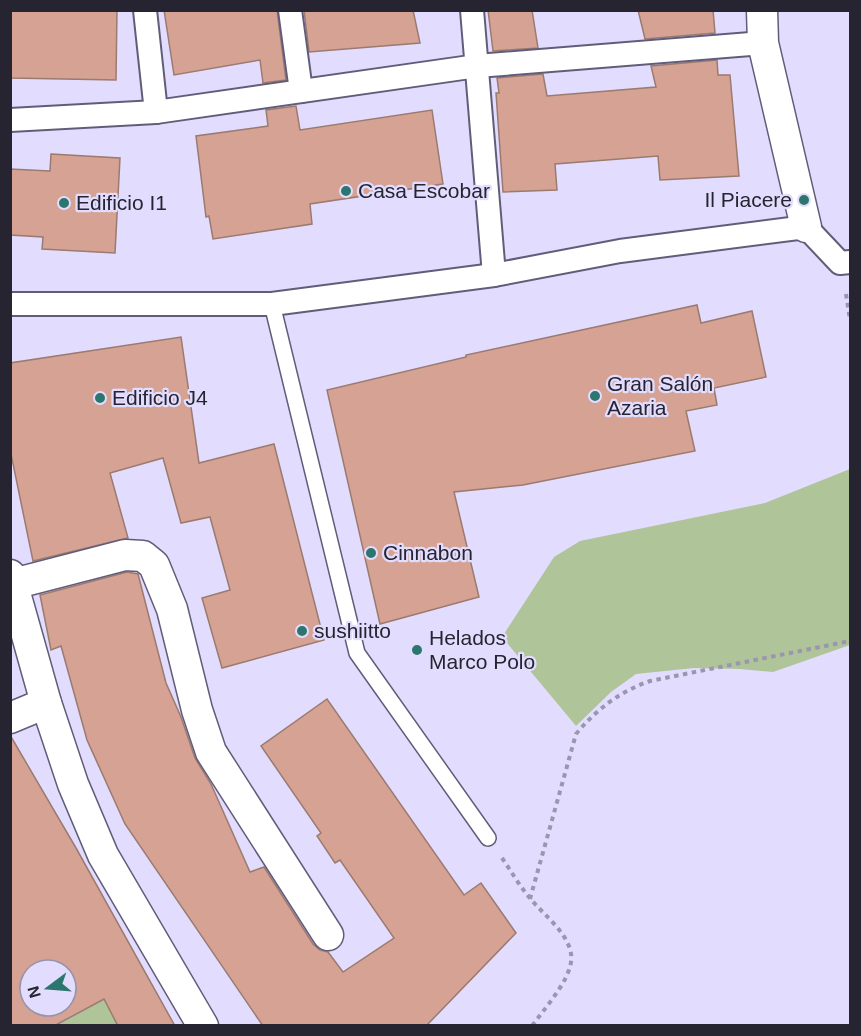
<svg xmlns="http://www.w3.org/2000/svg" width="861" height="1036" font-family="Arial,sans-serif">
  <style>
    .green { fill: #b0c499 }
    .building { fill: #d5a294; stroke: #9b7a70; stroke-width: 1.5; fill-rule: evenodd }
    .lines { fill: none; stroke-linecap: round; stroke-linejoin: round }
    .service-casing { stroke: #615d79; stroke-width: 18 }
    .pedestrian-casing { stroke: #615d79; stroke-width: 26 }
    .minor-casing { stroke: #615d79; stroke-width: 33 }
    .path { stroke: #9a96af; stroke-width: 4; stroke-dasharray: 4.5 4.5; stroke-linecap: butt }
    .service { stroke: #fff; stroke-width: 15 }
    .pedestrian { stroke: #fff; stroke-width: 22 }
    .minor { stroke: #fff; stroke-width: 30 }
    .poi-dot { fill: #2d766f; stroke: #e2ddfe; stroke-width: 2 }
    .labels { text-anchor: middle; stroke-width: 4.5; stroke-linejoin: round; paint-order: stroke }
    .poi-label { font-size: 21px; fill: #262430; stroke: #e2ddfe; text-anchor: start }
  </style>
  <rect width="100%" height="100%" fill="#e2ddfe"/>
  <g class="green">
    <path d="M850 469V645L773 672 740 669 694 668 636 674 611 692 576 726 502 637 554 557 580 541 765 503Z"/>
    <path d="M104 999 118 1025H57Z"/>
  </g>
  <g class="building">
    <path d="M11 10H117L116 80 10 78Z"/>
    <path d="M164 10H277L286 80 263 83 260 60 174 75Z"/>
    <path d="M304 10H413L420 43 309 52Z"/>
    <path d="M488 10H532L538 48 493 51Z"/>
    <path d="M638 10H713L715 33 645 39Z"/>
    <path d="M717 60 718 75H730L739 176 660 180 658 156 555 164 557 190 503 192 496 93H499L497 78 543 74 547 96 656 87 651 66Z"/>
    <path d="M296 106 300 130 432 110 443 184 310 204 312 224 213 239 209 216 206 217 196 136 268 126 266 110Z"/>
    <path d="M51 154 120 158 115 253 42 249 43 237 10 235V169L50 171Z"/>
    <path d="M697 305 701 323 752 311 766 377 714 388 717 405 686 411 695 451 523 485 454 492 479 597 380 624 327 390 466 357V355Z"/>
    <path d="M181 337 199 463 274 444 324 640 222 668 202 598 230 590 210 517 181 523 163 458 110 473 128 538 33 561 11 454 10 363Z"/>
    <path d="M127 572 138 574 166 683 181 717 195 758 211 784 250 872 264 867 313 944 320 950 328 952 343 972 394 938 340 860 335 863 317 836 321 833 261 746 327 699 464 895 481 883 516 933 426 1026H263L125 824 87 740 61 646 51 650 40 595Z"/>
    <path d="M10 735 76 848 175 1026H118L104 999 54 1026H10ZM30 970H66V1006H30Z"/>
  </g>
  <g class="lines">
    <defs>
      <path id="service" d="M272 304 357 653 488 838"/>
      <g id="pedestrian">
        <path d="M145 10 156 112"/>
        <path d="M290 10 301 91"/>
        <path d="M472 10 494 275"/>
        <path d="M10 120 156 112 477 66 763 43"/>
        <path d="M10 304H272L494 275 620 251 806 227 840 263 850 262"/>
      </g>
      <g id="minor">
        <path d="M762 10 763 43 806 227"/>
        <path d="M10 575 46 703 73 784 103 855 203 1026"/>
        <path d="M13 584 125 555 143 556 154 565 172 609 197 710 211 752 328 935"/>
        <path d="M10 718 46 703"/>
      </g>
    </defs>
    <use href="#service" class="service-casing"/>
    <use href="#pedestrian" class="pedestrian-casing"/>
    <use href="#minor" class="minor-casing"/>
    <g class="path">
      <path d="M846 294 850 320"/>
      <path d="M502 858C511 871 519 885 529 897 542 914 575 937 571 962 568 983 544 1009 532 1026"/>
      <path d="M530 899 576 734C597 709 619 692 650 681L850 641"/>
    </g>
    <use href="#service" class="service"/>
    <use href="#pedestrian" class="pedestrian"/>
    <use href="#minor" class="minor"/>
  </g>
  <g class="poi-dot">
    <circle cx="346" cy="191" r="6"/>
    <circle cx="804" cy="200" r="6"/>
    <circle cx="64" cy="203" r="6"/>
    <circle cx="595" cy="396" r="6"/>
    <circle cx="100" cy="398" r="6"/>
    <circle cx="371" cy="553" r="6"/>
    <circle cx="302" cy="631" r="6"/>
    <circle cx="417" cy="650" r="6"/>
  </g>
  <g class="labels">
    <g class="poi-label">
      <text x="358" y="198">Casa Escobar</text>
      <text x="792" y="207" text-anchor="end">Il Piacere</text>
      <text x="76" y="210">Edificio I1</text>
      <text x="607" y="391">Gran Salón<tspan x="607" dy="24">Azaria</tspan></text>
      <text x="112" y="405">Edificio J4</text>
      <text x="383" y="560">Cinnabon</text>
      <text x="314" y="638">sushiitto</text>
      <text x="429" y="645">Helados<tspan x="429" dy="24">Marco Polo</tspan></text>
    </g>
  </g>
  <rect width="861" height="1036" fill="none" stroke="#262430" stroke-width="24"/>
  <g transform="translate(48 988) rotate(254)"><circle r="28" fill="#e2ddfe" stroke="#9793ac" stroke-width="1.5"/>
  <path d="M0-4.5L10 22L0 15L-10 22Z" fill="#2d766f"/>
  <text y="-9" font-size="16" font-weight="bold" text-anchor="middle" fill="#262430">N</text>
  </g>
</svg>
